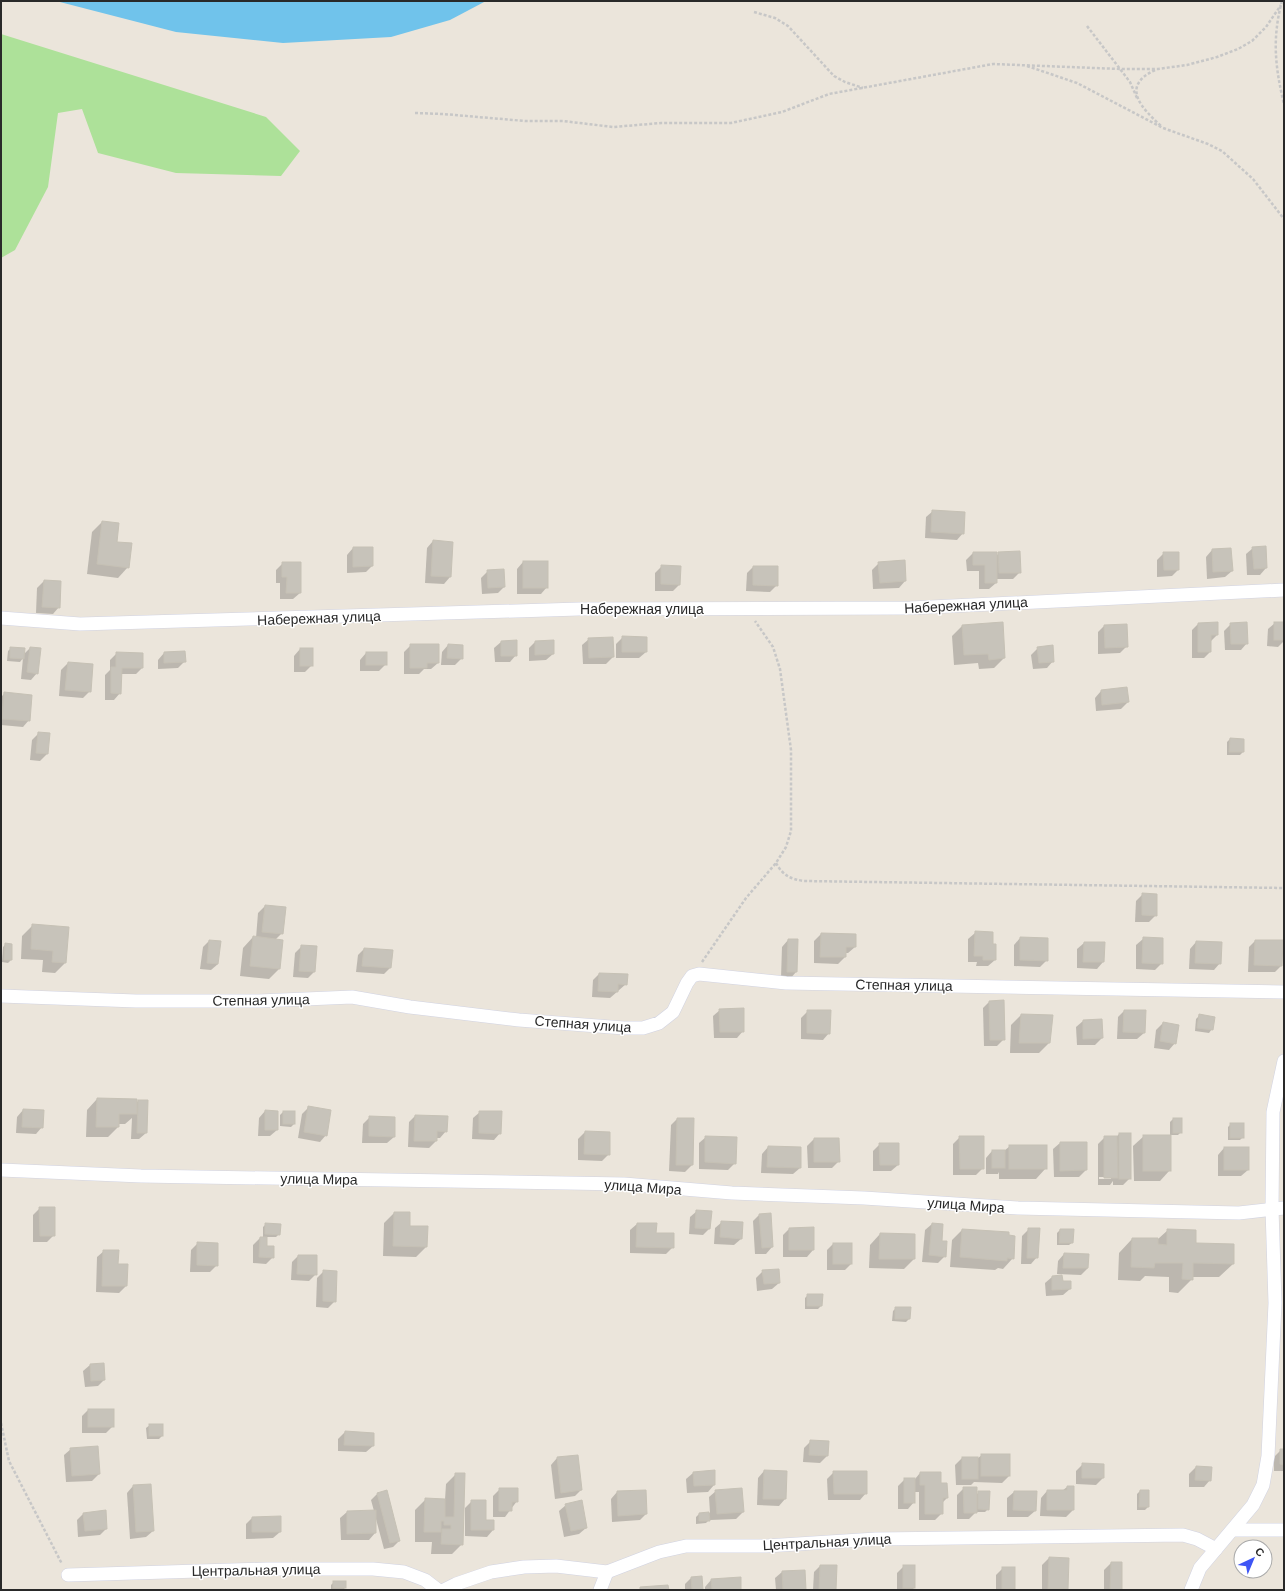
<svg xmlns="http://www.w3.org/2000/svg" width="1285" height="1591" font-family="Helvetica,sans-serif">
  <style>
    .green { fill: #ade199 }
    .water { fill: #70c3eb }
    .shadow { fill: #0003; fill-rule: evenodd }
    .building { fill: #c7c3ba; stroke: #c6c1b5 }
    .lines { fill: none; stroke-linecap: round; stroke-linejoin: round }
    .minor-casing { stroke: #d1d3e2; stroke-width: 14 }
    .path { stroke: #c7c7c7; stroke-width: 2.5; stroke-dasharray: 3 2; stroke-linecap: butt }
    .minor { stroke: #fff; stroke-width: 13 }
    .labels { text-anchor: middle; stroke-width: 3; stroke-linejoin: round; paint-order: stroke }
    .street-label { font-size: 14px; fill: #292929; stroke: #fff }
  </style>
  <rect width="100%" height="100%" fill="#ebe5db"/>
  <path class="green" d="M1 34 266 117 300 151 281 176 176 173 98 153 82 109 58 113 48 187 15 250 1 258Z"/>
  <path class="water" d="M56 1H486L450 20 391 37 283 43 176 32Z"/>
  <g class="shadow">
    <path d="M933 511 963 533 957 540 925 538 926 517Z"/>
    <path d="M102 522 128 567 118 578 87 574 92 532Z"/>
    <path d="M433 541 452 543 450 577 444 584 425 583 427 548Z"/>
    <path d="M353 548 372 566 366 572 347 573V555Z"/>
    <path d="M1253 548 1266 568 1260 575H1247L1246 554Z"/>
    <path d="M1212 550 1232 571 1225 577 1207 579 1206 557Z"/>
    <path d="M973 553 996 556 999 553 1020 572 1013 579H996V583L989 589H979V571H967L966 560Z"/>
    <path d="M1164 553 1178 570 1172 576 1157 577V560Z"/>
    <path d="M904 561 905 581 899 588 873 589 872 570 879 563Z"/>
    <path d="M523 562 547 587 541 594H517V569Z"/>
    <path d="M283 563 300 593 293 599H280V583H276V570Z"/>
    <path d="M662 566 679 585 673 591H655V573Z"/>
    <path d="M753 567 777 585 770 592 746 591 747 573Z"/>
    <path d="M488 571 504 587 498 593 482 594 481 578Z"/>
    <path d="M44 581 59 607 53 614 36 613 37 588Z"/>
    <path d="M1275 623H1284V641L1278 647 1267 646 1268 629Z"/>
    <path d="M1198 624 1217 635 1210 642V652L1204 658H1192V630Z"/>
    <path d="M1231 624 1247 643 1241 650H1225L1224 631Z"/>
    <path d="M962 626 1004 658 994 668 979 669 978 663 954 665 952 636Z"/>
    <path d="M1104 626 1127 646 1120 653 1098 654V632Z"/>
    <path d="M623 637 646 652 639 658H616V644Z"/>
    <path d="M589 639 613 657 606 664H583L582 645Z"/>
    <path d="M501 642 516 655 510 662H495L494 648Z"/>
    <path d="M535 642 553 654 546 660 529 661V648Z"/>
    <path d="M411 645 438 663 431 669H424L419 674H404V652Z"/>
    <path d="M448 645 462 658 455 665H441L442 652Z"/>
    <path d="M11 648 23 655 30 648 37 673 31 680 21 679 23 658 20 662 7 661 8 651Z"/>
    <path d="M1038 648 1053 661 1047 668 1033 669 1031 655Z"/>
    <path d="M300 649 312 665 305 672H294V656Z"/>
    <path d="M117 653 142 668 136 674H121L120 693 114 700H105V675L110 670V660Z"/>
    <path d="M164 653 185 661 178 668 158 669V660Z"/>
    <path d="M366 653 386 664 379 671H360V660Z"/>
    <path d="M68 663 90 691 83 698 59 696 61 670Z"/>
    <path d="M1101 691 1128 702 1121 709 1096 711 1095 698Z"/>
    <path d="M4 694 29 720 23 727 1 725V697Z"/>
    <path d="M38 734 47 754 40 761 30 760 32 740Z"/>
    <path d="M1230 739 1243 752 1240 755H1227V742Z"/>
    <path d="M1142 895 1156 915 1149 922H1135L1136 901Z"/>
    <path d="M265 906 282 933 275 940 279 969 269 979 240 976 243 948 253 937 256 938 258 913Z"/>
    <path d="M33 925 65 963 55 973 42 972 43 960 21 959 22 936Z"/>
    <path d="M975 933 992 945 995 960 988 966H976L977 962H968V939Z"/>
    <path d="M821 934 855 947 848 953H845V957L838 964 814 963V941Z"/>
    <path d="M1020 938 1047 960 1040 967 1014 966V945Z"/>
    <path d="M1143 939 1162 963 1155 970 1136 969V945Z"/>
    <path d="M788 940 796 972 790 979 781 978 782 947Z"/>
    <path d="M209 941 218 964 211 970 200 969 203 947Z"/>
    <path d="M1255 941 1281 966 1275 972H1248L1249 947Z"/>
    <path d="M1196 942 1220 963 1214 970 1189 969 1190 949Z"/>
    <path d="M1084 943H1104L1103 962 1097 969 1077 968V949Z"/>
    <path d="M6 944 11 960 8 963 2 962 3 947Z"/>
    <path d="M302 946 314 972 308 978 293 977 295 953Z"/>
    <path d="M364 949 390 968 384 974 356 972 358 955Z"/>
    <path d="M599 974 626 984 610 998 592 997 593 980Z"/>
    <path d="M989 1002 1004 1039 997 1046H984L983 1008Z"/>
    <path d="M720 1010 743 1031 737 1038H714L713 1016Z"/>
    <path d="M808 1011 829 1033 823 1040 801 1039V1018Z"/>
    <path d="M1124 1011 1144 1033 1137 1039H1117L1118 1017Z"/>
    <path d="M1021 1015 1049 1043 1039 1053H1010L1011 1025Z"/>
    <path d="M1199 1016 1212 1029 1209 1033 1195 1031 1196 1019Z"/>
    <path d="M1083 1021 1102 1038 1095 1045H1077L1076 1027Z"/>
    <path d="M1163 1023 1175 1043 1169 1050 1154 1048 1156 1030Z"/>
    <path d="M97 1099 136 1104 138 1101 146 1133 139 1139H131L132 1118 125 1124H118V1127L108 1137H86L87 1110Z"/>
    <path d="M309 1107 326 1135 320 1142 298 1138 302 1114Z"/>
    <path d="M23 1110 42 1127 36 1134 16 1133 17 1117Z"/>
    <path d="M265 1111 277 1130 270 1136H258L259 1118Z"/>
    <path d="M283 1112 294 1124 291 1127 280 1126V1115Z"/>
    <path d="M480 1112 500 1133 494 1140 472 1139 473 1118Z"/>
    <path d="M415 1116 446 1131 440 1138H436V1141L429 1148 408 1147 409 1122Z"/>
    <path d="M370 1117 394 1137 387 1143H362L363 1124Z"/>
    <path d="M677 1119 692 1165 685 1172 669 1171 671 1125Z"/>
    <path d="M1173 1119 1181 1132 1178 1135H1170V1122Z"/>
    <path d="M1231 1124 1243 1137 1240 1140H1228V1127Z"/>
    <path d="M585 1132 609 1154 602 1161 578 1160V1139Z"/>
    <path d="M1119 1134 1130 1178 1123 1185H1113V1181L1110 1185H1098V1144L1105 1137H1116ZM1099 1177H1111V1179H1099Z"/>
    <path d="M1144 1136 1170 1170 1160 1181H1134L1133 1146Z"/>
    <path d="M706 1137 735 1163 728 1170 699 1169V1143Z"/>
    <path d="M960 1137 983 1168 976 1175H953V1144Z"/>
    <path d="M814 1139H838L839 1161 832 1168H808L807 1146Z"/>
    <path d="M1060 1143H1086V1170L1079 1177H1054L1053 1149Z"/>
    <path d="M880 1144 898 1165 891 1171H873V1151Z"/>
    <path d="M1010 1146 1046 1168 1036 1179H999V1172L998 1174H986V1158L992 1151H1004Z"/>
    <path d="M768 1147 800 1168 793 1174 761 1173 762 1154Z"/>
    <path d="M1224 1148 1248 1170 1241 1176H1218V1155Z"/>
    <path d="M40 1208 54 1235 47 1242H33V1215Z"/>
    <path d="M697 1211 709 1229 703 1235 689 1234 690 1217Z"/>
    <path d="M394 1213 409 1227H427L426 1247 416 1257 383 1256 384 1223Z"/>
    <path d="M759 1215 772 1247 766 1254H755L753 1221Z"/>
    <path d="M722 1222 741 1239 734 1245 714 1244 715 1228Z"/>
    <path d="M266 1224 279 1234 276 1237H266V1247L273 1257 266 1264 253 1263V1245L260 1238H263V1227Z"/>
    <path d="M637 1224 655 1234 673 1247 666 1254 630 1253V1230Z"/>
    <path d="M932 1224 941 1241 945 1256 938 1263 922 1262 925 1230Z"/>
    <path d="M789 1229 813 1250 807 1257H783V1235Z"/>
    <path d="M1029 1229 1037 1257 1031 1264H1021L1022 1236Z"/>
    <path d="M962 1230 1013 1258 1003 1269 998 1268 995 1270 950 1267 952 1240Z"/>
    <path d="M1060 1230H1073V1242L1069 1245H1057V1233Z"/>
    <path d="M1168 1230 1195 1244 1233 1264 1219 1277H1192V1279L1178 1293 1169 1292V1277L1145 1276 1140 1281 1118 1280 1119 1253 1132 1239H1158Z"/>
    <path d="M880 1234 914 1235V1259L904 1269 869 1268 870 1245Z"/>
    <path d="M198 1243 217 1265 210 1272H190L191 1250Z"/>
    <path d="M833 1244 851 1264 845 1270H827V1250Z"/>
    <path d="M104 1251 117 1265H127L126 1286 119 1293 96 1292 97 1257Z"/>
    <path d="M1064 1254 1088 1255V1268L1081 1275 1057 1274 1058 1261Z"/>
    <path d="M298 1256 316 1274 309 1281 291 1280 292 1262Z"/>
    <path d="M324 1271 335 1301 328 1308 316 1307 317 1278Z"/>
    <path d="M763 1271 779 1283 772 1289 757 1291 756 1278Z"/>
    <path d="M1052 1277 1070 1289 1063 1295 1046 1296 1045 1283Z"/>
    <path d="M808 1295H822L821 1306 818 1309H805V1298Z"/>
    <path d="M896 1308 909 1319 906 1322 892 1321 893 1311Z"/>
    <path d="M103 1364 104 1380 98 1386 85 1387 83 1371 90 1365Z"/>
    <path d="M88 1410 113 1426 106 1433H82V1416Z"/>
    <path d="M150 1425 162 1436 159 1439H147L146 1428Z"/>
    <path d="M345 1432 373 1446 366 1452 338 1451V1439Z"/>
    <path d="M811 1441 828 1442 827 1456 820 1463 803 1462 804 1448Z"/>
    <path d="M71 1449 99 1474 92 1481 66 1482 64 1455Z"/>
    <path d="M1281 1450H1284V1471H1274V1457Z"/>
    <path d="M982 1455 1009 1476 1002 1483 974 1482 971 1485H956L955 1465 962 1458H978Z"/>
    <path d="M557 1458 581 1490 575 1496 555 1499 551 1465Z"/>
    <path d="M1083 1464 1103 1465V1478L1096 1485 1076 1484V1471Z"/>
    <path d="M1196 1467 1210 1480 1204 1487H1189V1474Z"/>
    <path d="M714 1471V1485L708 1492 687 1493 686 1479 693 1473Z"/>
    <path d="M764 1471 785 1499 779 1506 757 1505 758 1478Z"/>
    <path d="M834 1472 866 1493 860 1500H828L827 1479Z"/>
    <path d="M920 1473 940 1484 947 1498 942 1503V1513L935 1520H919V1492H914V1502L908 1509H898V1486L905 1479H915Z"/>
    <path d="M456 1474 462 1544 452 1554H431L432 1542H415V1510L426 1499 445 1500 446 1484Z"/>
    <path d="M133 1486 153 1531 146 1537 130 1539 127 1493Z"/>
    <path d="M1067 1487H1073V1510L1066 1517 1040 1516 1041 1498 1047 1491H1062Z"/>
    <path d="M964 1488 976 1495 979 1492 988 1509 985 1512H976L969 1519H957V1495Z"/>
    <path d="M500 1489 517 1501 505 1517H493V1496Z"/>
    <path d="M716 1491 743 1512 736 1519 710 1520V1519L706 1523 696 1524V1517L699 1514 710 1513 709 1497Z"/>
    <path d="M1140 1491 1148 1507 1145 1510H1137V1494Z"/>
    <path d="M617 1492 646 1514 640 1520 612 1522 611 1499Z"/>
    <path d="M1014 1492 1035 1511 1028 1517H1007V1498Z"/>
    <path d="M378 1493 399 1541 393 1547 384 1549 376 1519 375 1533 369 1540H341L340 1518 347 1512 374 1511 371 1500Z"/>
    <path d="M472 1501 493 1530 487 1537 465 1536V1508Z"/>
    <path d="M566 1505 586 1528 579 1534 564 1537 559 1511Z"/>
    <path d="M84 1513 106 1529 100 1535 78 1537 77 1520Z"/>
    <path d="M252 1518 280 1532 273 1538 246 1539V1524Z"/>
    <path d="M1049 1558 1067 1589 1066 1590H1042V1565Z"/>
    <path d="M1111 1563H1121V1590H1104V1570Z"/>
    <path d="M820 1566 835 1590H813L814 1572Z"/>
    <path d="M904 1566 914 1588 912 1590H897V1573Z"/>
    <path d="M1003 1568 1014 1589 1012 1590H996V1575Z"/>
    <path d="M782 1572 805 1590H776L775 1578Z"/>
    <path d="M691 1578 702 1590H685V1584Z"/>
    <path d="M711 1580 740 1590H705V1587Z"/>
    <path d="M334 1582H345V1588L343 1590H331V1585Z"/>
  </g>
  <g class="building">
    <path d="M932 510 965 512 964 534 931 532Z"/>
    <path d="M102 521 119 523 117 542 132 543 129 568 97 564Z"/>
    <path d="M433 540 453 542 451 577 431 576Z"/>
    <path d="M1266 546 1267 568 1254 569 1252 547Z"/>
    <path d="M353 547H373V566L353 567Z"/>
    <path d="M1231 548 1233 571 1213 572 1212 549Z"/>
    <path d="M1020 551 1021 573H999L998 552Z"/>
    <path d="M973 552H997V583H985V565H973Z"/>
    <path d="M1163 552H1179V570H1164Z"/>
    <path d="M905 560 906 581 880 583 878 562Z"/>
    <rect x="523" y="561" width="25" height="27"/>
    <path d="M282 562H301V593H286L287 577H282Z"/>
    <path d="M661 565 681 566 680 585 661 584Z"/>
    <path d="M753 566H778V586L753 585Z"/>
    <path d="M504 569 505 587 488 588 487 570Z"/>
    <path d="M44 580 61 581 60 608 42 607Z"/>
    <path d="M1003 622 1005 658 989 660 988 654 964 655 962 625Z"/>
    <path d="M1218 622V635H1211V652H1198V623Z"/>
    <path d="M1247 622 1248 644H1231L1230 623Z"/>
    <rect x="1274" y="622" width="10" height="18"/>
    <path d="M1127 624 1128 647 1105 648 1104 625Z"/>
    <path d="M622 636 647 637V652H622Z"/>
    <path d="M613 637 614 657 589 658 588 638Z"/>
    <path d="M517 640V656H501V641Z"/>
    <path d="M554 640V654L535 655V641Z"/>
    <path d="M410 644H439V663H427V668H410Z"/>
    <path d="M448 644 463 645V659L447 658Z"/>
    <path d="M1053 645 1054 662 1039 663 1037 647Z"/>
    <path d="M10 647 25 648 24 659 10 658Z"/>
    <path d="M30 647 41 648 38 674 27 672Z"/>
    <rect x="300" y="648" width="13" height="18"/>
    <path d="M185 651 186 662 164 663V652Z"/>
    <path d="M116 652 143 653V668H122L121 694 111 693V667H116Z"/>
    <rect x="366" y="652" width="21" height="13"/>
    <path d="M68 662 93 664 91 692 65 690Z"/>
    <path d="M1127 687 1129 702 1102 705 1101 690Z"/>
    <path d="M4 692 32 695 30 721 2 719Z"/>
    <path d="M38 732 50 733 48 754 36 753Z"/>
    <path d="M1230 738 1244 739V752H1229Z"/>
    <path d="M1142 893 1157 894V916L1142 915Z"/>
    <path d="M265 905 286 907 283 934 262 932Z"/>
    <path d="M32 924 69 927 66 963 52 962 53 951 31 949Z"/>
    <path d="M975 931 993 932V944H996V960H983V956H974Z"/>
    <path d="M821 933 856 934V947H846V957H820Z"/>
    <path d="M253 936 283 940 280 969 250 966Z"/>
    <path d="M1020 937 1048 938V961L1020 960Z"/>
    <path d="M1143 937 1163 938V964L1142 963Z"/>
    <path d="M788 939H798L797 972H787Z"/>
    <path d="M209 940 221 941 218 964 207 963Z"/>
    <path d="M1255 940H1283L1282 966 1254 965Z"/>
    <path d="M1196 941 1222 942 1221 964 1195 963Z"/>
    <path d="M1084 942H1105L1104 962H1083Z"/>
    <path d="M5 943 12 944V960H4Z"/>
    <path d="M301 945 317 946 315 972 299 971Z"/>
    <path d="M364 948 393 950 391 968 362 966Z"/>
    <path d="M599 973 628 974 627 985 618 984V992L598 991Z"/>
    <path d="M1004 1000 1005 1040H990L989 1001Z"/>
    <path d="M744 1008V1032H720L719 1009Z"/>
    <path d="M807 1010H831L830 1034 807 1033Z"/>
    <path d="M1124 1010H1146L1145 1033 1123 1032Z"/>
    <path d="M1021 1014 1053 1015 1050 1043H1019Z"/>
    <path d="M1199 1014 1215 1017 1213 1030 1197 1028Z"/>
    <path d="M1102 1019 1103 1038 1083 1039V1020Z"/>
    <path d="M1163 1022 1179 1025 1176 1044 1160 1041Z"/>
    <path d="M97 1098 137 1099V1114H119V1127H96Z"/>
    <path d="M138 1100H148L147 1133H137Z"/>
    <path d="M308 1106 331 1110 327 1136 304 1132Z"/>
    <path d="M23 1109 44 1110 43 1128 22 1127Z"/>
    <path d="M265 1110 278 1111V1130H265Z"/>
    <rect x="283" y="1111" width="12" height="13"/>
    <path d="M479 1111H502L501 1134 479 1133Z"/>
    <path d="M415 1115 448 1116 447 1132 437 1131V1141H414Z"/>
    <path d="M369 1116 395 1117V1137L369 1136Z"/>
    <path d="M677 1118H694L693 1165H676Z"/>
    <rect x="1173" y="1118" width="9" height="15"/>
    <rect x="1230" y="1123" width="14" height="15"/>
    <path d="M585 1131 610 1132V1155L584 1154Z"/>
    <rect x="1119" y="1133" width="12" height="46"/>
    <rect x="1143" y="1135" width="28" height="36"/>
    <path d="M705 1136 737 1137 736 1164 705 1162Z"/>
    <path d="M959 1136H984V1169H960Z"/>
    <path d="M1104 1136H1117L1118 1178H1104Z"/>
    <path d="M814 1138H839L840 1162H814Z"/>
    <path d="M1060 1142H1087V1170L1060 1171Z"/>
    <path d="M879 1143H899V1165H880Z"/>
    <rect x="1009" y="1145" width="38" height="24"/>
    <path d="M768 1146 801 1147V1168L767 1167Z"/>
    <rect x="1224" y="1147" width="25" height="23"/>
    <rect x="992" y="1150" width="13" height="18"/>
    <path d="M39 1207H55V1236H40Z"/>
    <path d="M696 1210 712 1211 710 1229 695 1228Z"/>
    <path d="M394 1212H410V1226H428L427 1247 393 1246Z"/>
    <path d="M771 1213 773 1247 762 1248 759 1214Z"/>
    <path d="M721 1221 743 1222 742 1239 720 1237Z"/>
    <path d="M265 1223 281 1224 280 1235 265 1234Z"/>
    <path d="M637 1223H657L656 1233H674V1248L636 1247Z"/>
    <path d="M932 1223 943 1224 942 1241H947L946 1257 929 1255Z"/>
    <path d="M814 1227V1250H789V1228Z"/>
    <path d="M1028 1228H1040L1038 1258H1027Z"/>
    <path d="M962 1229 1009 1232V1235L1015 1236 1014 1259 1007 1258V1261L960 1257Z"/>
    <path d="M1060 1229H1074L1073 1243H1059Z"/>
    <path d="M1167 1229 1196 1230V1243L1234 1244V1264L1193 1263V1280L1182 1279 1183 1263H1155L1154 1268 1131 1267 1132 1238H1158V1244L1167 1245Z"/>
    <path d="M880 1233 915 1234V1259H879Z"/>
    <path d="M260 1237H267V1246H274V1258L259 1257Z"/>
    <path d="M197 1242 218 1243V1266L197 1265Z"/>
    <rect x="833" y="1243" width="19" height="21"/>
    <path d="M103 1250H119L118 1264H128L127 1286H102Z"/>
    <path d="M1064 1253 1089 1254 1088 1268H1063Z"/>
    <path d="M298 1255H317V1275L297 1274Z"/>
    <path d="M779 1269 780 1283 764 1284 762 1270Z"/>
    <path d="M323 1270 337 1271 336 1302 323 1301Z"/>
    <path d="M1062 1275 1063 1281H1071V1289L1052 1290V1276Z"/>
    <path d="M807 1294H823L822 1306H807Z"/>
    <path d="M895 1307H911L910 1319H895Z"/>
    <path d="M104 1363 105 1380 91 1381 90 1364Z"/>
    <rect x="88" y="1409" width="26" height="18"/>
    <rect x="149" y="1424" width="14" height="12"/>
    <path d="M345 1431 374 1433V1446L344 1445Z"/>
    <path d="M810 1440 829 1441 828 1456 809 1455Z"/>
    <path d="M98 1446 100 1474 72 1476 70 1448Z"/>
    <path d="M1280 1449H1284V1465L1280 1464Z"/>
    <rect x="981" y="1454" width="29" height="22"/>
    <path d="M578 1455 582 1490 561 1493 557 1457Z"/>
    <rect x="962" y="1457" width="16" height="22"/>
    <path d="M1082 1463 1104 1464V1478H1082Z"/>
    <path d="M1196 1466 1212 1467 1211 1481 1195 1480Z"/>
    <path d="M715 1470V1485L694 1486 693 1472Z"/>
    <path d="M764 1470 787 1471 786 1499H763Z"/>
    <path d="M833 1471H867V1494H834Z"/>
    <path d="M920 1472H941V1483H947L948 1498H943V1514H925V1485H920Z"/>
    <path d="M455 1473H465L463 1545 441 1544 442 1529H451V1525H444V1521H441V1532H424L425 1498 445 1499V1517H454Z"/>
    <rect x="904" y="1478" width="11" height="25"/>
    <path d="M151 1484 154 1531 136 1532 133 1485Z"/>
    <path d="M1067 1486H1074V1510H1047V1490H1067Z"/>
    <path d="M963 1487H977V1513H964Z"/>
    <path d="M499 1488H518V1502H512V1511H499Z"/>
    <path d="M742 1488 744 1512 717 1514 715 1490Z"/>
    <path d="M387 1490 400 1541 390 1543 377 1493Z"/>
    <path d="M646 1490 647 1514 618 1516 617 1491Z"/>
    <path d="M1140 1490H1149V1507H1139Z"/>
    <path d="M978 1491H990L989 1510 978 1509Z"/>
    <path d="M1014 1491H1037L1036 1511 1013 1510Z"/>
    <path d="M471 1500H486V1520H494V1530H471Z"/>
    <path d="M582 1500 587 1528 571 1531 565 1504Z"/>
    <path d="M106 1510 107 1529 85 1531 83 1513Z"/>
    <path d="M376 1510V1533L347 1534V1511Z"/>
    <path d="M709 1512 710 1521H699V1513Z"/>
    <path d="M281 1516V1532H252V1517Z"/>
    <path d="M1049 1557 1069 1558 1068 1589H1048Z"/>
    <path d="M1111 1562H1122V1590H1110Z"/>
    <path d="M820 1565H837L836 1590H819Z"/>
    <rect x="903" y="1565" width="12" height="23"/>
    <rect x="1002" y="1567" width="13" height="22"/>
    <path d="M805 1570 806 1590H783L782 1571Z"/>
    <path d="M702 1576 703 1590H692L691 1577Z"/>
    <path d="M741 1577V1590H712L711 1579Z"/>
    <rect x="333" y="1581" width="13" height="7"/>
    <path d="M668 1585 669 1590H640V1587Z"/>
  </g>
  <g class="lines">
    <defs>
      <g id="minor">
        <path d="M1 618 80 624 579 609 910 608 1284 590"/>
        <path d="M1 996 136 1001H259L352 997 410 1007 519 1020 624 1028H643L659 1023 673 1012 687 983 692 976 699 974 786 983 1284 992"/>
        <path d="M1 1170 141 1176 624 1184 732 1193 864 1198 1018 1208 1239 1213 1284 1208"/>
        <path d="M1233 1530H1284"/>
        <path d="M68 1575 267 1569H373L404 1572 425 1580 438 1590"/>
        <path d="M444 1590 456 1584 491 1572 524 1567 556 1566 607 1572 659 1552 686 1546H766L876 1539 1183 1535 1197 1539 1216 1549"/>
        <path d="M600 1590 607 1572"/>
        <path d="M1191 1590 1200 1568 1253 1505 1263 1485 1268 1456 1275 1303 1272 1209 1273 1112 1284 1061"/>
      </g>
    </defs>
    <use href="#minor" class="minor-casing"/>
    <g class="path">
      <path d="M1282 1C1272 38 1275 67 1284 104"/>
      <path d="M754 12 775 18 788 26 834 76 845 82 863 88"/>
      <path d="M1087 26 1130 82 1137 98"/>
      <path d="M1027 66 1077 83 1163 128 1208 144 1222 151 1253 179 1284 219"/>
      <path d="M1155 70C1119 87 1143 109 1162 127"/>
      <path d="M415 113 443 114 525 121H563L613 127 661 123H731L782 112 829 94 993 64 1120 69H1158L1187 65 1217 57 1238 49 1252 41 1266 27 1281 5"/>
      <path d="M776 863C783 876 791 879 804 881L1284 888"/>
      <path d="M702 962 746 898 776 863 786 847 791 831V750L780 669 773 647 755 621"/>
      <path d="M1 1423 9 1461 62 1564"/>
    </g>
    <use href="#minor" class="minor"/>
  </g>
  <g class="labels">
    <g class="street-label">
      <text transform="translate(966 605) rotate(-3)" y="5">Набережная улица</text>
      <text x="642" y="614">Набережная улица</text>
      <text transform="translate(319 618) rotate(-2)" y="5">Набережная улица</text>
      <text transform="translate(904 985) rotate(1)" y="5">Степная улица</text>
      <text transform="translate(261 1000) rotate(-1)" y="5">Степная улица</text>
      <text transform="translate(583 1024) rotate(4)" y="5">Степная улица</text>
      <text transform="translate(319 1179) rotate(1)" y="5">улица Мира</text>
      <text transform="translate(643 1187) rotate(4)" y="5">улица Мира</text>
      <text transform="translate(966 1205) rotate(4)" y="5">улица Мира</text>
      <text transform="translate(827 1542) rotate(-3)" y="5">Центральная улица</text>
      <text transform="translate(256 1570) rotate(-1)" y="5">Центральная улица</text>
    </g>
  </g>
  <rect width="1285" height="1591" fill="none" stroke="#292929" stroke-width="4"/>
  <g transform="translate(1253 1559) rotate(44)"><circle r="19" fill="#ffffff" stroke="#a9a9a9"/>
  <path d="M0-3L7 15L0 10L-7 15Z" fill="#3e55f5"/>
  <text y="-6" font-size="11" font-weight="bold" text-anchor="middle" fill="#292929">С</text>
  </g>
</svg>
